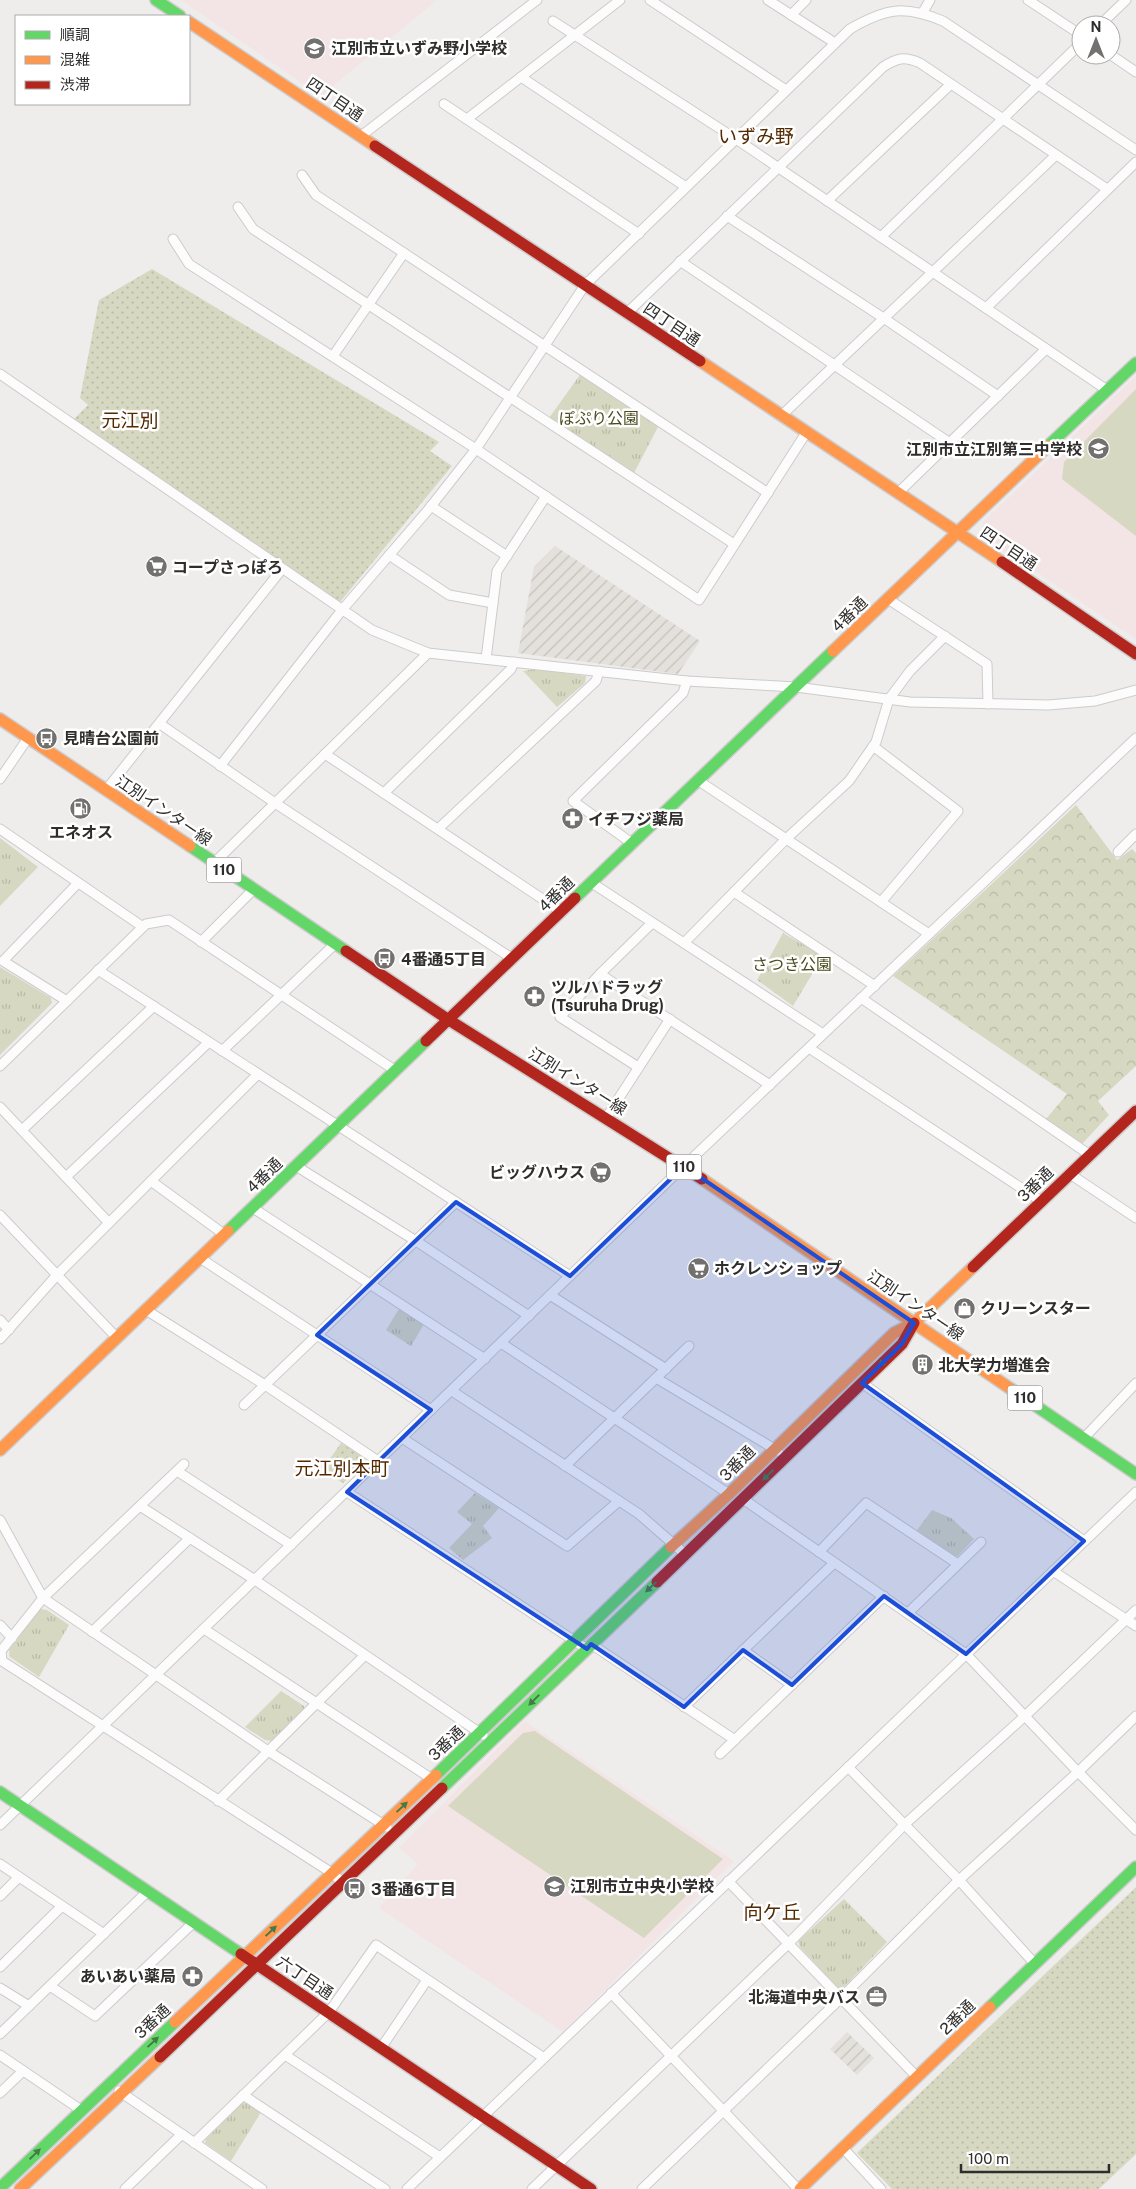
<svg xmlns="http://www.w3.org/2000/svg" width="1136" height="2189" font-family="'Public Sans','Noto Sans JP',sans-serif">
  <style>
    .industrial { fill: url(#industrial-furrows) }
    .education { fill: #f3e4e6 }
    .grass { fill: url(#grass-dots) }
    .forest { fill: url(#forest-crowns) }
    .park { fill: url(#park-tufts) }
    .garden { fill: #d7d8c1 }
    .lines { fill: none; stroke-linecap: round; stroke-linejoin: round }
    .street-casing { stroke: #cdcbcb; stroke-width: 11 }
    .fast-casing { stroke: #cdcbcb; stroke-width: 14 }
    .slow-casing { stroke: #cdcbcb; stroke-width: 14 }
    .jam-casing { stroke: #cdcbcb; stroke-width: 14 }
    .street { stroke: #fdfcfc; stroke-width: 9 }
    .fast { stroke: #63d668; stroke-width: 11 }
    .slow { stroke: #ff974d; stroke-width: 11 }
    .jam { stroke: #b3261e; stroke-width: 11 }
    .oneway { fill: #467a48 }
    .marked { fill: #1d4ed8; fill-opacity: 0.2; stroke: #1d4ed8; stroke-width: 4; stroke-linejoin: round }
    .labels { text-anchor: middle; stroke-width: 5; stroke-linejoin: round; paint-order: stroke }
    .shield { fill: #fff; stroke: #6d6d6c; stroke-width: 1 }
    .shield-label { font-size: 15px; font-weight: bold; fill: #2f2e2d }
    .poi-label { font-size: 16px; font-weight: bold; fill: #2f2e2d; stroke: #fff; text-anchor: start }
    .street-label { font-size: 16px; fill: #2f2e2d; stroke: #fff }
    .park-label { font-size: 16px; fill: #4a4c1c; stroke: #fff }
    .quarter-label { font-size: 19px; fill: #532900; stroke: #fff }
  </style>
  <defs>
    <pattern id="industrial-furrows" width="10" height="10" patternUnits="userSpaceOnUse" patternTransform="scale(1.25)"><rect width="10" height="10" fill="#e4e0db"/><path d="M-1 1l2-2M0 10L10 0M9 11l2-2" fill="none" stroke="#c4c0bc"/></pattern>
    <pattern id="grass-dots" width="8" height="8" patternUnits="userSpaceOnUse" patternTransform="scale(1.25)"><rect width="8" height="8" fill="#d7d8c1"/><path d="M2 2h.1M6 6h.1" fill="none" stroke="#b9baa6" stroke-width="1.8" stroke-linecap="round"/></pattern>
    <pattern id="forest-crowns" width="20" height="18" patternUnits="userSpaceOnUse" patternTransform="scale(1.25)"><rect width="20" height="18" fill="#d7d8c1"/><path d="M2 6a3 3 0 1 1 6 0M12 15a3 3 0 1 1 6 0" fill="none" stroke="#b9baa6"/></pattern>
    <pattern id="park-tufts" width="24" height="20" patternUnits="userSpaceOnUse" patternTransform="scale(1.25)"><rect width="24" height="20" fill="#d7d8c1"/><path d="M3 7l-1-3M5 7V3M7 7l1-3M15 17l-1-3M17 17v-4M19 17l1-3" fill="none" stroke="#b9baa6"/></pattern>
  </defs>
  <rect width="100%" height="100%" fill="#efedec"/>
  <g class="industrial">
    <path d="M555 546 700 641 678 674 518 653 534 567Z"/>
    <path d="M847 2032 874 2058 857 2075 830 2049Z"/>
  </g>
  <g class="education">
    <path d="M181 0H437L321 96Z"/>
    <path d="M1136 376V639L982 535 983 522Z"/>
    <path d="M525 1721 734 1861 563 2032 379 1908 418 1864 399 1848Z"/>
  </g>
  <g class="grass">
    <path d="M152 269 439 442 430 451 452 466 340 602 74 419 88 405 80 398 99 300Z"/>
    <path d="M341 1443 362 1456 363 1465 343 1483 322 1470Z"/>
    <path d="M1136 1887V2154L1099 2189H892L857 2153Z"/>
  </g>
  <path class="forest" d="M1076 805 1117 860 1132 849 1136 853V1066L1098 1101 1109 1115 1082 1144 1046 1119 1067 1094 893 976Z"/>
  <g class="park">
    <path d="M582 372 659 425 634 473 549 418Z"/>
    <path d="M535 669 586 676 585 683 557 707 523 671Z"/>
    <path d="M0 838 38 867 0 906Z"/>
    <path d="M783 933 823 956 793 1006 757 980Z"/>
    <path d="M0 967 51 998 52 1003 0 1055Z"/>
    <path d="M399 1309 424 1324 411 1346 386 1330Z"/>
    <path d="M475 1493 499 1508 483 1526 492 1538 463 1560 449 1548 472 1524 457 1512Z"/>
    <path d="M932 1510 951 1518 974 1539 958 1556H953L917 1530Z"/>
    <path d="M40 1609 47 1610 69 1625 39 1677 10 1657 9 1650Z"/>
    <path d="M281 1691 304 1706V1710L272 1741 265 1740 245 1727Z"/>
    <path d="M844 1899 887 1942 843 1988H838L800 1947 798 1941Z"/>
    <path d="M242 2103H247L261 2112 231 2161 205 2143 206 2139Z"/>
  </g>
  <g class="garden">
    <path d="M1136 389V536L1062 479 1064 462Z"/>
    <path d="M535 1731 723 1859 644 1938 448 1806 523 1733Z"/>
  </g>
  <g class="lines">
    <defs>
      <g id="street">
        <path d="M650 0 786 90"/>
        <path d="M768 0 835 43"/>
        <path d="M1028 0 1081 35"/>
        <path d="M923 12 930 0"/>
        <path d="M791 15 806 0"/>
        <path d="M553 21 736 139 1107 390"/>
        <path d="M1100 25 1126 0"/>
        <path d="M1111 55 1136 72"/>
        <path d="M521 77 686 187"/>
        <path d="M444 104 639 234"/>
        <path d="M467 119 620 0"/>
        <path d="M361 136 537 0"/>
        <path d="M302 175 316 195 768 493"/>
        <path d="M827 201 951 84"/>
        <path d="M238 207 253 229 734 544"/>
        <path d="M727 216 885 319 998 396"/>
        <path d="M881 237 1081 43"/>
        <path d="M173 239 189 264 476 449 699 600 806 433"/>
        <path d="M680 261 950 443"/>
        <path d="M986 308 1136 162"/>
        <path d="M627 313 883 67C897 58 904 56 920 63L1107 189"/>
        <path d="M333 356 404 253"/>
        <path d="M0 374 372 630 428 653 687 681 796 687 910 702 1048 705 1095 701 1136 690"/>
        <path d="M781 416 1056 155"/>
        <path d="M898 493 1046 349"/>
        <path d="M431 506 507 556"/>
        <path d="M389 555 449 595 493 603"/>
        <path d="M888 599 987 664 988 704"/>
        <path d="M486 659 497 571 546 496"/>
        <path d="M160 724 275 803 513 959"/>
        <path d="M873 746 958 811 881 902"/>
        <path d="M325 754 562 912"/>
        <path d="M220 766 342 610 428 510 476 449 585 285 850 29C886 8 904 5 943 21L1136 150"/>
        <path d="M0 779 28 738"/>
        <path d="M699 781 929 934"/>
        <path d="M106 790 282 569"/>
        <path d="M384 793 511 669 514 662"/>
        <path d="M0 829 143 927"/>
        <path d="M438 829 596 681 599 671"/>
        <path d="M633 844 573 801 683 693 687 681"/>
        <path d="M1118 852 1136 834"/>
        <path d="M214 863 428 653"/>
        <path d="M592 883 823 1034"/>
        <path d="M734 892 875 986"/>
        <path d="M201 942 254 889"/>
        <path d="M684 943 786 839 849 781 876 742 889 699 910 671 945 636"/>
        <path d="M98 970 570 1276"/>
        <path d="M600 974 770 1085"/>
        <path d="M861 998 1090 1155"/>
        <path d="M67 1001 3 961 78 883"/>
        <path d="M809 1048 1041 1201"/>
        <path d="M222 1051 335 944"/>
        <path d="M0 1066 146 924 169 920 396 1071"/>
        <path d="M638 1067 560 1017 600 974 652 923"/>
        <path d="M0 1107 109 1223"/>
        <path d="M606 1118 670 1019"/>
        <path d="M22 1130 154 1006"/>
        <path d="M296 1166 416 1241 529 1316"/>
        <path d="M1070 1174 1136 1218"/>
        <path d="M66 1177 209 1042"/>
        <path d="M151 1181 225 1235"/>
        <path d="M253 1208 485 1359"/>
        <path d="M0 1215 117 1338"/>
        <path d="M200 1258 431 1410"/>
        <path d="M550 1295 666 1369"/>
        <path d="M146 1310 265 1385 378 1461"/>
        <path d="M0 1320 9 1330"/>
        <path d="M0 1339 57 1275 258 1074"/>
        <path d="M501 1343 729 1494"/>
        <path d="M656 1378 778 1451"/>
        <path d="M862 1383 1084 1541"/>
        <path d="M452 1391 639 1514 686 1555"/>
        <path d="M244 1405 456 1202"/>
        <path d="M402 1438 567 1546 619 1501"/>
        <path d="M1084 1438 1136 1383"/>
        <path d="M184 1464 43 1598 1 1651 2 1661 332 1873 343 1883"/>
        <path d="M565 1466 689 1346"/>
        <path d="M177 1471 291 1545"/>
        <path d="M347 1492 587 1649"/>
        <path d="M743 1499 966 1654 1078 1772 1136 1830"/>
        <path d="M140 1506 255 1580 483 1735"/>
        <path d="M0 1520 43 1598 268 1751 387 1827"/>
        <path d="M819 1552 866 1503 958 1564"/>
        <path d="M1053 1571 1136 1626"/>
        <path d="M908 1613 981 1542"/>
        <path d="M0 1625 12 1638"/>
        <path d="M204 1629 432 1779"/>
        <path d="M92 1632 190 1538"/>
        <path d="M591 1644 735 1740"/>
        <path d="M743 1650 792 1685"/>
        <path d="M684 1707 834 1563"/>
        <path d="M720 1754 884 1596"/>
        <path d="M848 1767 959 1880 1035 1964"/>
        <path d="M218 1801 364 1656"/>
        <path d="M0 1825 684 1166 1136 738"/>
        <path d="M0 1864 104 1934"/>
        <path d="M728 1881 917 2077"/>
        <path d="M0 1896 19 1877"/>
        <path d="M0 1967 62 1906"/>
        <path d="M50 1986 95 2016 194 1922"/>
        <path d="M0 1988 29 2006"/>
        <path d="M611 1993 798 2189"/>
        <path d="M0 2034 148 1891"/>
        <path d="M381 2048 427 1980"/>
        <path d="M0 2055 81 2110"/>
        <path d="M285 2055 440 2157"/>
        <path d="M119 2091 262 2189"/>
        <path d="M0 2093 23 2071"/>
        <path d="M243 2095 385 2189"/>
        <path d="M194 2143 329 2012 376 1945 544 2058"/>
        <path d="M843 2148 881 2189"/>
        <path d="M125 2189 182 2134"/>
        <path d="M407 2189 1136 1492"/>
        <path d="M532 2189 788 1944 904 1825 1025 1716 1136 1610"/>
        <path d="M642 2189 840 1999 959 1880 1078 1772 1136 1716"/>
      </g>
      <g id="fast">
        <path d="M156 0 180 16"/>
        <path d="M1048 446 1136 363"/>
        <path d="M190 846 346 951"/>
        <path d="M575 898 833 651"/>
        <path d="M228 1231 426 1041"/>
        <path d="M1011 1389 1136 1474"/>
        <path d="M436 1775 671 1547"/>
        <path d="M442 1788 657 1582"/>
        <path d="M0 1792 241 1954"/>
        <path d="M990 2007 1136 1867"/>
        <path d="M0 2188 175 2022"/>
      </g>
      <g id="slow">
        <path d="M189 22 375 146"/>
        <path d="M700 361 1002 562"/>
        <path d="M833 651 1048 446"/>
        <path d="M0 719 190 846"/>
        <path d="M702 1179 1011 1389"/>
        <path d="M0 1450 228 1231"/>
        <path d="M671 1547 729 1494 894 1333 914 1323 973 1267"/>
        <path d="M175 2022 436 1775"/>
        <path d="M20 2189 160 2057"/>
        <path d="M800 2189 990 2007"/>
      </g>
      <g id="jam">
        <path d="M375 146 700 361"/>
        <path d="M1002 562 1136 654"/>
        <path d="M346 951 449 1020 702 1179"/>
        <path d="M426 1041 575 898"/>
        <path d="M973 1267 1136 1111"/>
        <path d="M657 1582 902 1344 914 1323"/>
        <path d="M241 1954 591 2189"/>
        <path d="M160 2057 442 1788"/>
      </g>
    </defs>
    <use href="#street" class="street-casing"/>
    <use href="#fast" class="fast-casing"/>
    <use href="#slow" class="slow-casing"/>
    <use href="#jam" class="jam-casing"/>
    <use href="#street" class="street"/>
    <use href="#fast" class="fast"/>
    <use href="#slow" class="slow"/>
    <use href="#jam" class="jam"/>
  </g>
  <defs><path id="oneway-solid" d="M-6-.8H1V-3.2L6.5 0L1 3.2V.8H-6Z" transform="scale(1.25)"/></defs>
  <g class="oneway">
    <use href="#oneway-solid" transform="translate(884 1361) rotate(136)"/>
    <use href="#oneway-solid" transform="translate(768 1475) rotate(136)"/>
    <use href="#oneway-solid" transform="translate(651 1587) rotate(137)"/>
    <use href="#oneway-solid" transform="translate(534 1700) rotate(135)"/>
    <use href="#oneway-solid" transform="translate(402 1807) rotate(-43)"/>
    <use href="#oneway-solid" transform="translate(271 1931) rotate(-43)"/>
    <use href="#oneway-solid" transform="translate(153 2042) rotate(-43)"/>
    <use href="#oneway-solid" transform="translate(35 2154) rotate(-44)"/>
  </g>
  <path class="marked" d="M684 1166 914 1323 902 1344 862 1383 1084 1541 966 1654 884 1596 792 1685 743 1650 684 1707 591 1644 587 1649 347 1492 431 1410 317 1335 456 1202 570 1276Z"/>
  <defs>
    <symbol id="school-disc" viewBox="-11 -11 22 22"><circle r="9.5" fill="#727170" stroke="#fff"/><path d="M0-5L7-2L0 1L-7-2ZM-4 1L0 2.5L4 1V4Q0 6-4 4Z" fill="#fff"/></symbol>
    <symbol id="supermarket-disc" viewBox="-11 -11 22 22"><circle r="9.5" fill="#727170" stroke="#fff"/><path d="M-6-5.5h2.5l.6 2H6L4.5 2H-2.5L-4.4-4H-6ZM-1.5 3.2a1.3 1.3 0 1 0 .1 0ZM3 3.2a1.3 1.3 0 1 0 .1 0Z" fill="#fff"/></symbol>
    <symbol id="bus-disc" viewBox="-11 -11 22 22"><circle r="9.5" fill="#727170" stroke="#fff"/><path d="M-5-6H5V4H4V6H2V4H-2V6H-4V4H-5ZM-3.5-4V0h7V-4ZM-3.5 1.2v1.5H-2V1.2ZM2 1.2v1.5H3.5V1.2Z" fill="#fff"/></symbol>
    <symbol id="fuel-disc" viewBox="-11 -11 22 22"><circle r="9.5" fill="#727170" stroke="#fff"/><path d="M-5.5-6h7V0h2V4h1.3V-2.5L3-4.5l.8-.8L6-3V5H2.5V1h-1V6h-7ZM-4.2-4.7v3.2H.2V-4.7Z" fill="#fff"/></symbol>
    <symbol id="pharmacy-disc" viewBox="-11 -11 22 22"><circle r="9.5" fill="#727170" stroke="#fff"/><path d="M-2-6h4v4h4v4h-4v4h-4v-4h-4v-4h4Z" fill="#fff"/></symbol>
    <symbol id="shop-disc" viewBox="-11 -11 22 22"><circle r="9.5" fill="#727170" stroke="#fff"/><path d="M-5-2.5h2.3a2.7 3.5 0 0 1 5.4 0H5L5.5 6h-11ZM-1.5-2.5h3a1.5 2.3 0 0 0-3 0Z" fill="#fff"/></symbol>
    <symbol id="building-disc" viewBox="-11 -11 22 22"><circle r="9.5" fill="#727170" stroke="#fff"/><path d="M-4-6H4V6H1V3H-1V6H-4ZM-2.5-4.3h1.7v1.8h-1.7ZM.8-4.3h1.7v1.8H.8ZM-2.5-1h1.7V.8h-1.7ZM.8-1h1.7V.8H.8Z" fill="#fff"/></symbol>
    <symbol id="office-disc" viewBox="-11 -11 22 22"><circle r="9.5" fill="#727170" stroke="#fff"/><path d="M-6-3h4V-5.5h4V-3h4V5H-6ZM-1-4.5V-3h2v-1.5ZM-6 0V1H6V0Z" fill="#fff"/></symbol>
  </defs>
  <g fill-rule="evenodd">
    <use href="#school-disc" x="302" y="36" width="25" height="25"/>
    <use href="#school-disc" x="1086" y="436" width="25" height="25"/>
    <use href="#supermarket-disc" x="144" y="554" width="25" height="25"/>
    <use href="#bus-disc" x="34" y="726" width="25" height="25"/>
    <use href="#fuel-disc" x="68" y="796" width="25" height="25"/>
    <use href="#pharmacy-disc" x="560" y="806" width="25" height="25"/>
    <use href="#bus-disc" x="372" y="946" width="25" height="25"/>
    <use href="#pharmacy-disc" x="522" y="984" width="25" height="25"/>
    <use href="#supermarket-disc" x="588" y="1160" width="25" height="25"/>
    <use href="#supermarket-disc" x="686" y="1256" width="25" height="25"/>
    <use href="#shop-disc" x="952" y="1296" width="25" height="25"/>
    <use href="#building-disc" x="910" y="1352" width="25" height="25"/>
    <use href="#school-disc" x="542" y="1874" width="25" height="25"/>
    <use href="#bus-disc" x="342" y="1876" width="25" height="25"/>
    <use href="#pharmacy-disc" x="180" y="1964" width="25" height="25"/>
    <use href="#office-disc" x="864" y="1984" width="25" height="25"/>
  </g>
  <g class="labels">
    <g class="shield">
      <rect x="206.5" y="857.5" width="35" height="25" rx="4"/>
      <rect x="666.5" y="1154.5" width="35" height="25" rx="4"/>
      <rect x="1007.5" y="1385.5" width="35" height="25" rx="4"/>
    </g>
    <g class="shield-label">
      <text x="224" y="875">110</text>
      <text x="684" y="1172">110</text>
      <text x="1025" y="1403">110</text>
    </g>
    <g class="poi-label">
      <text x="331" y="54">江別市立いずみ野小学校</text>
      <text x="1082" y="455" text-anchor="end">江別市立江別第三中学校</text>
      <text x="172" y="573">コープさっぽろ</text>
      <text x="63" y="744">見晴台公園前</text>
      <text x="588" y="825">イチフジ薬局</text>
      <text x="81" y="838" text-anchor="middle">エネオス</text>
      <text x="401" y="965">4番通5丁目</text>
      <text x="551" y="993">ツルハドラッグ<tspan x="551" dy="18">(Tsuruha Drug)</tspan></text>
      <text x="585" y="1178" text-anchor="end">ビッグハウス</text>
      <text x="714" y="1274">ホクレンショップ</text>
      <text x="980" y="1314">クリーンスター</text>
      <text x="938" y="1371">北大学力増進会</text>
      <text x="570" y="1892">江別市立中央小学校</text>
      <text x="371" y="1895">3番通6丁目</text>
      <text x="176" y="1982" text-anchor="end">あいあい薬局</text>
      <text x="860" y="2003" text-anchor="end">北海道中央バス</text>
    </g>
    <g class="street-label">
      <text transform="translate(335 99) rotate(34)" y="6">四丁目通</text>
      <text transform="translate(672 324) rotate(34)" y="6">四丁目通</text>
      <text transform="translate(1009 548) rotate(34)" y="6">四丁目通</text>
      <text transform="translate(849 614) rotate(-44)" y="6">4番通</text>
      <text transform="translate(164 810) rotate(34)" y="6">江別インター線</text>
      <text transform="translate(556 894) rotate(-44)" y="6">4番通</text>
      <text transform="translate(578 1081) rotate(32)" y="6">江別インター線</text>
      <text transform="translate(264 1175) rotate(-44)" y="6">4番通</text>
      <text transform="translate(1035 1184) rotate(-44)" y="6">3番通</text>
      <text transform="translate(916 1305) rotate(34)" y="6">江別インター線</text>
      <text transform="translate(737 1463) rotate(-45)" y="6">3番通</text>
      <text transform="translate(446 1743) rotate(-43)" y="6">3番通</text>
      <text transform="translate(305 1977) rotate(34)" y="6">六丁目通</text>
      <text transform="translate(957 2017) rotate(-44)" y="6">2番通</text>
      <text transform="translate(152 2021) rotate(-43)" y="6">3番通</text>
    </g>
    <g class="park-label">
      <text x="599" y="424">ぽぷり公園</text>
      <text x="792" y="970">さつき公園</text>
    </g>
    <g class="quarter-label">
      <text x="756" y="143">いずみ野</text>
      <text x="130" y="427">元江別</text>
      <text x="342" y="1475">元江別本町</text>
      <text x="772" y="1919">向ケ丘</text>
    </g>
  </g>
  <rect x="15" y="15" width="175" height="90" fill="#ffffff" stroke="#acabab"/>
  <rect x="25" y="31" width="25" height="8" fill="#63d668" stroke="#acabab"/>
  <text x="60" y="40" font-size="15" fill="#2f2e2d">順調</text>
  <rect x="25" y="56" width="25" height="8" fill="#ff974d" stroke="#acabab"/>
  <text x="60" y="65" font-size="15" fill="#2f2e2d">混雑</text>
  <rect x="25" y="81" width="25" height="8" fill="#b3261e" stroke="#acabab"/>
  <text x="60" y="90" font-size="15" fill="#2f2e2d">渋滞</text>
  <g transform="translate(1096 40)"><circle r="24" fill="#ffffff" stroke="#acabab"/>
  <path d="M0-4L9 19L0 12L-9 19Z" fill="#727170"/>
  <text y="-8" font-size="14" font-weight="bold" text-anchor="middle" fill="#2f2e2d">N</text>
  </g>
  <path d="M961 2164v8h148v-8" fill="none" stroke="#2f2e2d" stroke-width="2.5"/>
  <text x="968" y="2164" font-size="15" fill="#2f2e2d" stroke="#ffffff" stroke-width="4" paint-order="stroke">100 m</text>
</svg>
